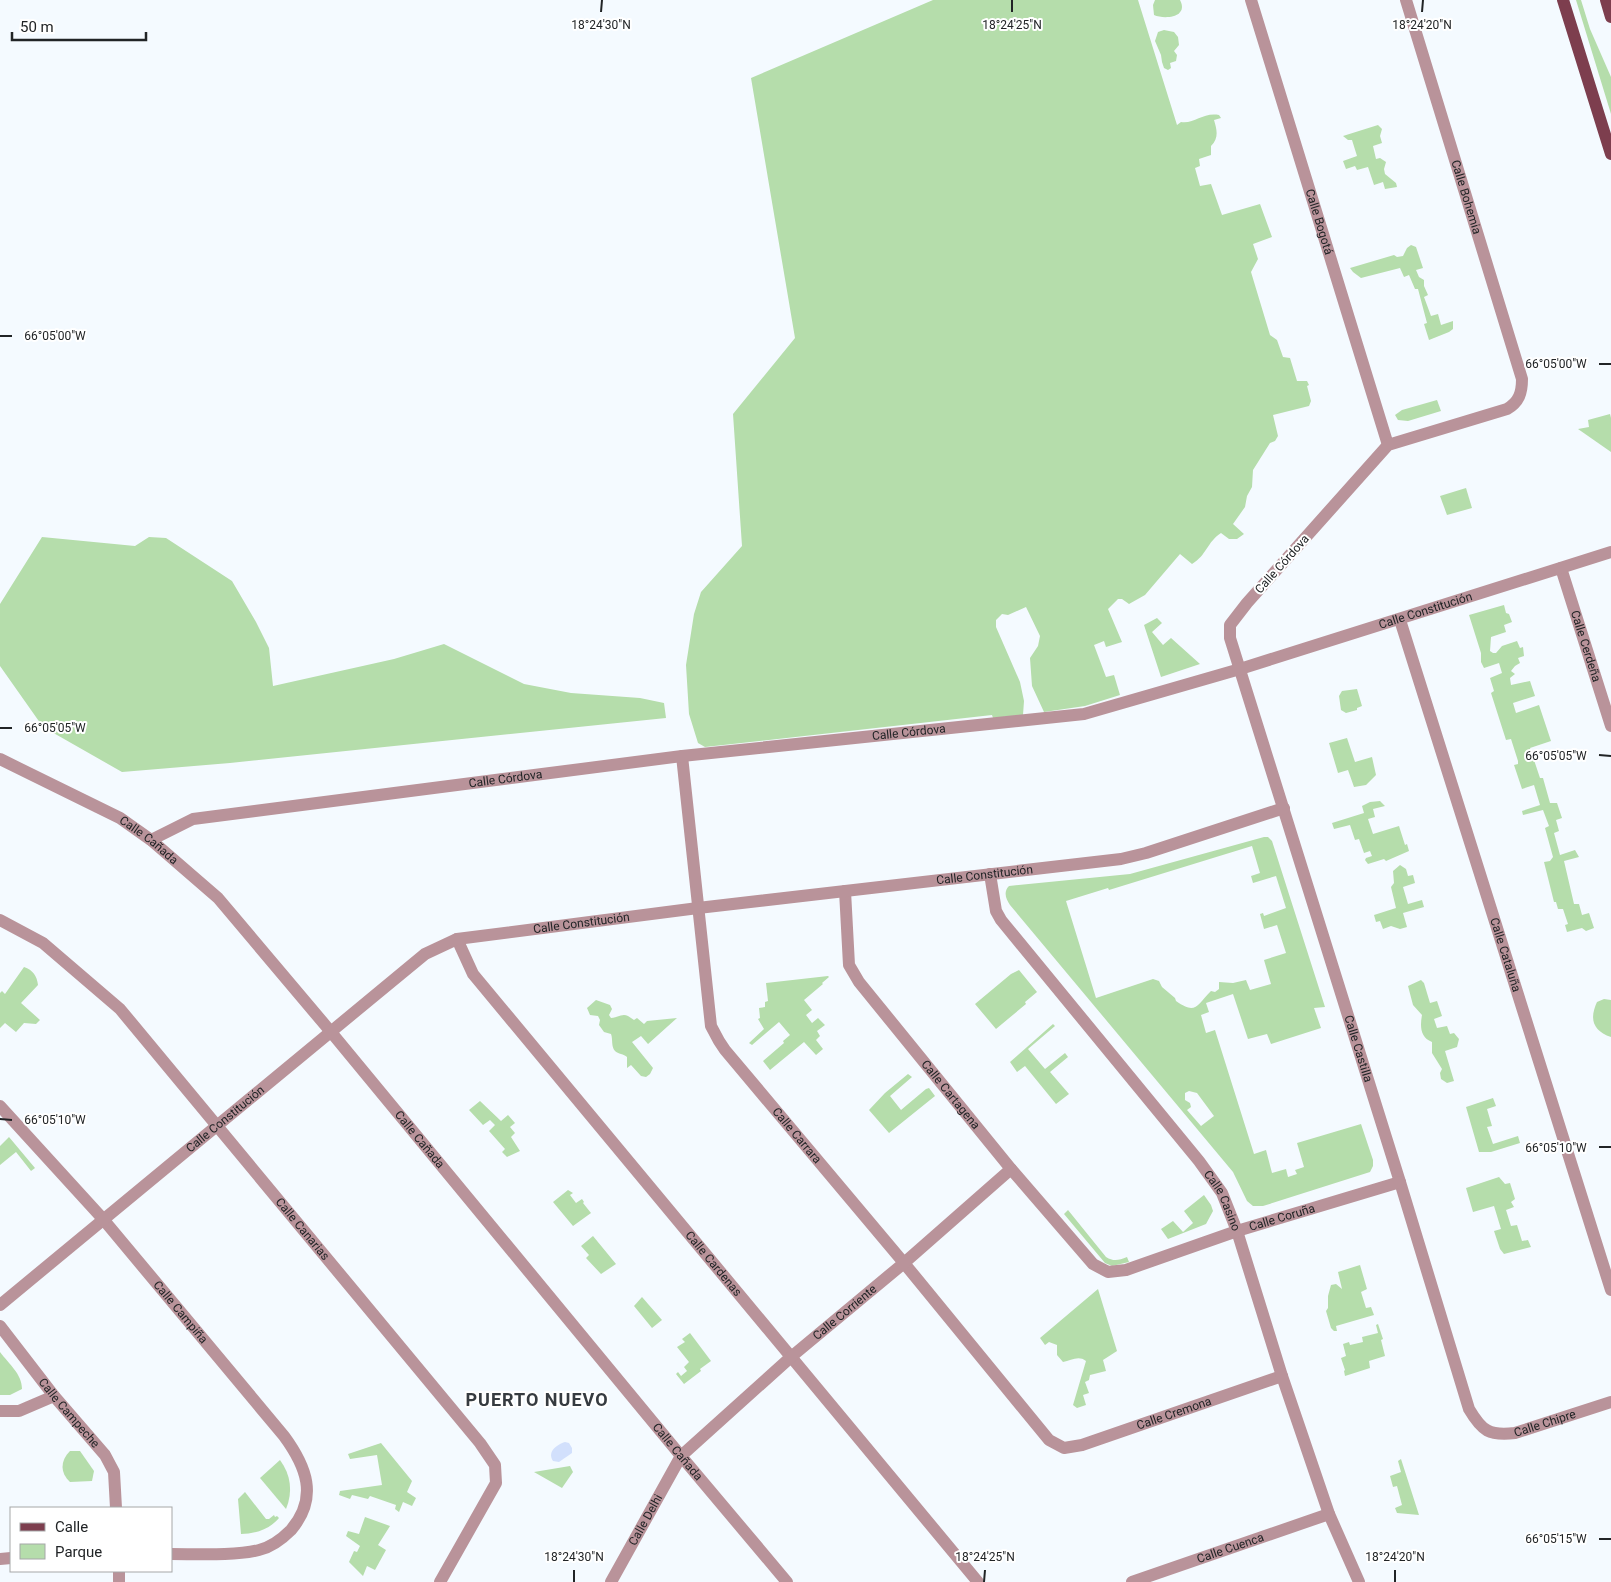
<svg xmlns="http://www.w3.org/2000/svg" width="1611" height="1582" font-family="Roboto,sans-serif">
  <style>
    .green { fill: #b5ddab; fill-rule: evenodd }
    .water { fill: #d2e0fc }
    .lines { fill: none; stroke-linecap: round; stroke-linejoin: round }
    .street { stroke: #b9939a; stroke-width: 12 }
    .primary { stroke: #7d3e4e; stroke-width: 12 }
    .ticks { fill: none; stroke: #212426; stroke-width: 2 }
    .labels { text-anchor: middle; stroke-width: 4; stroke-linejoin: round; paint-order: stroke }
    .street-label { font-size: 12px; fill: #212426; stroke: #fff }
    .district-label { font-size: 18px; font-weight: bold; letter-spacing: 1px; fill: #363b40; stroke: #fff }
    .ticks-label { font-size: 12px; text-anchor: middle; fill: #212426; stroke: #fff; stroke-width: 4; stroke-linejoin: round; paint-order: stroke }
  </style>
  <rect width="100%" height="100%" fill="#f4faff"/>
  <g class="green">
    <path d="M933 0H1138L1177 125 1181 122C1195 124 1203 112 1219 115L1221 118 1214 120C1217 130 1219 138 1211 146V155L1199 159 1200 166 1195 168 1200 186 1211 184 1222 215 1260 204 1272 237 1253 244 1258 259 1251 272 1270 335 1277 340 1283 357 1290 358 1297 381H1307L1309 385 1307 386 1311 401 1309 406 1273 415 1278 436 1275 441 1270 443 1253 470 1252 487 1247 496 1245 507 1233 524 1244 534 1237 539H1229L1221 533C1207 542 1207 555 1192 564L1180 554 1145 595 1129 604 1122 599H1118L1108 609 1122 642 1106 647 1104 641 1094 645 1106 677 1114 675 1120 695 1085 706 1044 712 1032 686 1030 658 1038 646 1040 636 1026 607 1008 615 1002 614 996 620V627L1020 682 1024 701 1023 715 993 718 992 715 705 747 698 743 689 714 686 665 694 614 701 592 742 546 733 414 795 338 751 78Z"/>
    <path d="M1155 0H1180C1189 17 1165 20 1154 15L1153 5Z"/>
    <path d="M1576 0H1581L1590 29 1611 77V114Z"/>
    <path d="M1164 30 1174 32 1178 37 1179 45 1174 51 1177 55 1176 61 1170 63 1171 68 1168 70 1164 68 1162 62 1161 55 1155 41 1158 32Z"/>
    <path d="M1378 125 1382 129 1380 136 1382 143 1373 146 1376 159 1380 158 1386 162 1384 169 1385 174 1396 183 1397 187 1385 189 1383 182 1374 185 1368 167 1357 170 1355 166 1346 169 1343 161 1357 156 1352 140H1348L1343 136Z"/>
    <path d="M1411 245 1416 247 1423 268 1416 270 1419 277 1424 280V286L1428 295 1424 297 1431 316 1438 314 1441 325 1453 321V329L1449 332 1429 340 1424 324 1427 323 1418 289H1415L1409 275 1404 277 1400 268 1361 278 1353 272 1350 268 1394 255 1397 257 1403 256 1407 248Z"/>
    <path d="M1437 400 1441 411 1408 421 1398 420 1395 415 1402 410Z"/>
    <path d="M1610 414 1611 418V452L1578 429 1589 427 1588 420Z"/>
    <path d="M1466 488 1472 508 1447 515 1440 496Z"/>
    <path d="M42 537 135 546 149 537 166 538 232 581 256 622 269 648 273 686 394 659 444 644 524 684 571 693 640 698 664 703 666 718 230 763 122 772 43 727 0 666V604Z"/>
    <path d="M1504 605 1506 613 1509 614 1512 622 1504 625 1506 632 1491 637 1490 651 1493 653H1496L1502 646 1517 641 1520 648 1523 647 1524 656 1518 658 1520 663 1515 666 1511 671 1515 674 1510 678 1511 685 1530 681 1535 696 1513 703 1516 713 1539 705 1551 741 1530 748 1540 778H1543L1550 803H1557L1562 818 1556 820 1559 831 1554 833 1560 855 1575 850 1579 857 1564 861 1574 904H1579L1582 915 1589 913 1594 928 1586 931 1582 928 1567 932 1565 925 1568 924 1563 909H1558L1556 902H1554L1544 862 1550 861 1553 857 1545 828 1549 826 1543 810 1523 815 1522 811 1540 805 1534 785 1522 789 1514 765 1518 764V761L1511 739 1506 740 1491 693 1494 691 1490 678 1502 673 1499 663 1484 668 1481 662V653L1469 615Z"/>
    <path d="M1157 618 1162 623 1152 632 1163 645 1171 638 1200 664 1161 677 1144 625Z"/>
    <path d="M1357 689 1362 706 1357 708V710L1346 713 1341 710 1339 696 1342 691Z"/>
    <path d="M1347 738 1355 762 1372 757 1376 775 1366 785 1354 787 1348 770 1338 773 1329 743Z"/>
    <path d="M1380 801 1385 806 1373 809 1375 817 1368 819 1373 834 1399 826 1405 845 1407 844 1409 851 1386 861 1384 859 1368 864 1365 860 1366 858 1372 856 1370 851 1364 853 1359 839 1355 840 1350 825 1334 829 1332 823 1364 813 1362 806 1370 802Z"/>
    <path d="M1264 837H1268L1272 841 1325 1007 1314 1008 1321 1028 1271 1044 1267 1034 1248 1039 1233 994 1206 1003 1209 1012 1201 1015 1206 1033 1215 1030 1254 1154 1266 1150 1272 1173 1286 1169 1288 1177 1297 1174 1295 1170 1304 1167 1297 1143 1361 1124 1373 1160V1166L1370 1172 1263 1206H1253L1247 1201 1233 1172 1010 905C1006 899 1003 892 1009 886L1130 874ZM1252 846 1260 873 1251 876 1253 883 1276 876 1286 908 1264 916 1263 913 1260 914 1264 929 1277 925 1286 953 1264 960 1271 984 1250 990 1246 980 1233 983 1219 982V989L1215 992 1211 991C1196 1006 1196 1015 1176 1001L1175 998 1162 987 1159 981 1153 979 1096 998 1066 901 1108 888 1109 890ZM1189 1091 1197 1093 1214 1116 1201 1126 1187 1110 1191 1107 1190 1103 1185 1100V1093Z"/>
    <path d="M1400 865 1406 869 1408 876 1413 875 1415 883 1403 887 1408 904 1422 900 1424 907 1403 913 1407 927 1400 929 1391 926 1383 929 1380 921 1376 922 1374 915 1396 908 1391 887 1394 883 1393 871Z"/>
    <path d="M24 967C33 970 37 976 38 985L21 1003 40 1020 36 1024 24 1023 16 1032 5 1023 0 1028V993L2 991 5 994Z"/>
    <path d="M1019 970 1037 992 1025 1002 1026 1004 996 1029 975 1004 1011 974Z"/>
    <path d="M828 976 829 977 822 983 823 984 804 1000 812 1010 806 1015 812 1023 818 1018 825 1025 817 1031 820 1036 816 1040 823 1049 816 1055 804 1042 770 1070 763 1061 784 1043 783 1041 790 1035 779 1022 752 1045 749 1043 764 1029 758 1019 760 1018 759 1008 765 1007V1002L768 1001 766 983Z"/>
    <path d="M1421 980 1424 983 1430 1003 1437 1001 1442 1016 1434 1019 1437 1028 1447 1026 1450 1034 1454 1033 1459 1039 1457 1047 1445 1051 1454 1081 1447 1083 1441 1079 1440 1073 1442 1069 1432 1053V1042C1420 1037 1420 1026 1422 1015L1413 1005 1408 986Z"/>
    <path d="M1604 999 1611 1000V1037C1593 1031 1589 1019 1597 1002Z"/>
    <path d="M596 1000 610 1005 612 1009 609 1015 611 1018C617 1018 622 1013 628 1016 630 1017 632 1019 634 1020L637 1018 644 1024 647 1021 677 1018 648 1044 641 1036 632 1042 653 1068 650 1074 646 1077 641 1076 631 1065 627 1068V1057C624 1054 618 1054 615 1051 611 1047 613 1039 611 1034L604 1032 599 1025 600 1020 598 1016 590 1015 587 1008Z"/>
    <path d="M1053 1024 1055 1026 1028 1049 1045 1069 1065 1053 1068 1057 1050 1072 1069 1094 1056 1104 1025 1066 1017 1072 1010 1062Z"/>
    <path d="M908 1074 912 1077 890 1096 901 1110 926 1089 929 1088 935 1096 889 1133 869 1110 885 1093Z"/>
    <path d="M1493 1098 1496 1106 1487 1109 1492 1126 1487 1127 1493 1144 1518 1136 1520 1143 1491 1152H1479L1466 1107Z"/>
    <path d="M480 1101 501 1121 508 1115 515 1123 510 1127 515 1133 511 1137 520 1151 507 1157 502 1152 505 1149 489 1131 495 1125 490 1120 483 1125 469 1110Z"/>
    <path d="M9 1137 35 1168 31 1171 16 1152 0 1165V1146Z"/>
    <path d="M1499 1177 1505 1184 1510 1183 1515 1199 1511 1202 1514 1207 1506 1210 1511 1226 1517 1225 1522 1241 1528 1240 1531 1247 1504 1254 1500 1249 1494 1231 1501 1229 1494 1206 1473 1212 1466 1188Z"/>
    <path d="M568 1190 573 1193 570 1195 576 1203 582 1199 584 1202 583 1203 591 1213 573 1226 553 1202Z"/>
    <path d="M1204 1195 1211 1205 1213 1211 1206 1224 1168 1239 1161 1229 1173 1221 1183 1232 1193 1223 1184 1211Z"/>
    <path d="M1068 1210 1106 1257C1114 1262 1119 1260 1127 1257L1129 1262 1112 1266 1105 1263 1064 1214Z"/>
    <path d="M593 1236 616 1264 601 1274 586 1258 589 1255 581 1246Z"/>
    <path d="M1360 1265 1367 1289 1361 1292 1366 1308 1371 1307 1374 1315 1336 1326 1337 1331H1334L1331 1328 1326 1311 1328 1308V1296L1331 1285 1336 1284 1342 1289 1338 1272Z"/>
    <path d="M1098 1289 1117 1351 1103 1360 1106 1371 1090 1375 1089 1380 1085 1382 1089 1393 1083 1395 1086 1405 1077 1408 1073 1405 1086 1361C1078 1355 1071 1361 1063 1362L1057 1355V1345L1049 1342 1045 1345 1040 1338Z"/>
    <path d="M642 1297 662 1320 652 1328 634 1306Z"/>
    <path d="M1378 1324 1383 1339 1381 1340 1385 1356 1369 1361 1370 1368 1345 1376 1344 1371 1345 1370 1341 1358 1346 1356 1343 1344 1349 1342 1350 1345 1363 1342 1362 1337 1378 1333 1376 1325Z"/>
    <path d="M690 1333 711 1361 700 1369 701 1371 684 1384 676 1374 678 1372 681 1376 687 1371 684 1367 689 1362 677 1347 685 1342 682 1339Z"/>
    <path d="M0 1352C9 1364 22 1374 22 1389L10 1395H0Z"/>
    <path d="M381 1443 412 1481 407 1492 416 1498 412 1506 403 1502 399 1512 395 1509 396 1505 370 1496 368 1499 352 1495 350 1499 339 1495 340 1491 382 1485 377 1455 350 1459 348 1454Z"/>
    <path d="M70 1451H80L94 1471 92 1481 70 1482C60 1473 60 1461 70 1451Z"/>
    <path d="M1401 1459 1419 1515 1397 1513 1395 1508 1402 1505 1397 1486 1393 1487 1390 1476 1401 1472 1398 1461Z"/>
    <path d="M280 1460C291 1475 293 1492 286 1509L260 1478Z"/>
    <path d="M570 1466 573 1472 562 1488 534 1472Z"/>
    <path d="M245 1492 266 1519H269L274 1515 275 1517 277 1516 279 1518C270 1529 255 1534 241 1534L238 1499Z"/>
    <path d="M365 1517 390 1526 378 1545 386 1550 375 1570 367 1566 363 1576 349 1562 354 1551 357 1552 360 1546 346 1536 348 1531 359 1534Z"/>
  </g>
  <path class="water" d="M565 1442 569 1443 572 1448V1453L559 1462 553 1461C547 1452 556 1445 565 1442Z"/>
  <g class="lines">
    <g class="street">
      <path id="s1" d="M1251 0 1388 445"/>
      <path id="s2" d="M1406 0 1522 379C1522 393 1519 402 1507 409L1388 445 1247 603 1230 625V638L1400 1182 1469 1409C1482 1431 1489 1436 1515 1433L1611 1402"/>
      <path id="s3" d="M1561 568 1611 726"/>
      <path id="s4" d="M1400 620 1611 1290"/>
      <path id="s5" d="M682 756 711 1026 719 1041 725 1050 904 1263 1049 1440 1064 1448 1082 1445 1282 1376"/>
      <path id="s6" d="M0 759 120 818 151 840 218 898 331 1032 681 1456 787 1582"/>
      <path id="s7" d="M151 840 193 819 682 756 1084 714 1240 669 1611 552"/>
      <path id="s8" d="M990 874 996 911 1001 920 1199 1161 1222 1193 1237 1231 1282 1376 1329 1514 1359 1582"/>
      <path id="s9" d="M845 891 849 965 859 982 1011 1169 1093 1264 1108 1272 1126 1270 1237 1231 1400 1182"/>
      <path id="s10" d="M0 920 43 943 120 1009 480 1443 495 1465 496 1483 440 1582"/>
      <path id="s11" d="M457 939 473 974 978 1582"/>
      <path id="s12" d="M0 1106 103 1219 284 1436C306 1466 319 1497 291 1530 282 1539 272 1547 259 1550 235 1556 197 1554 171 1554"/>
      <path id="s13" d="M0 1305 425 954 457 939 698 908 1121 859 1146 853 1284 808"/>
      <path id="s14" d="M0 1326 54 1396 105 1455 114 1472 116 1508"/>
      <path d="M0 1411H19L54 1396"/>
      <path d="M0 1559 11 1558"/>
      <path d="M119 1571V1582"/>
      <path id="s15" d="M611 1582 681 1456 791 1357 904 1263 1011 1169"/>
      <path id="s16" d="M1132 1582 1329 1514"/>
    </g>
    <g class="primary">
      <path d="M1563 0 1611 154"/>
      <path d="M1606 0 1611 17"/>
    </g>
  </g>
  <path class="ticks" d="M601 12 602 0M1012 12V0M1422 12 1423 0M0 336H12M1599 364H1611M0 728H12M1599 755 1611 756M0 1119 12 1120M1599 1147H1611M1599 1539H1611M574 1582V1570M984 1582 985 1570M1395 1582V1570"/>
  <g class="labels">
    <g class="street-label">
      <text dy="4" stroke="none"><textPath href="#s2" startOffset="206">Calle Bohemia</textPath></text>
      <text dy="4" stroke="none"><textPath href="#s1" startOffset="232">Calle Bogotá</textPath></text>
      <text transform="translate(1282 564) rotate(-48)" y="4">Calle Córdova</text>
      <text dy="4" stroke="none"><textPath href="#s7" startOffset="1301">Calle Constitución</textPath></text>
      <text dy="4" stroke="none"><textPath href="#s3" startOffset="82">Calle Cerdeña</textPath></text>
      <text dy="4" stroke="none"><textPath href="#s7" startOffset="768">Calle Córdova</textPath></text>
      <text dy="4" stroke="none"><textPath href="#s7" startOffset="362">Calle Córdova</textPath></text>
      <text dy="4" stroke="none"><textPath href="#s6" startOffset="170">Calle Cañada</textPath></text>
      <text dy="4" stroke="none"><textPath href="#s13" startOffset="1118">Calle Constitución</textPath></text>
      <text dy="4" stroke="none"><textPath href="#s13" startOffset="712">Calle Constitución</textPath></text>
      <text dy="4" stroke="none"><textPath href="#s4" startOffset="351">Calle Cataluña</textPath></text>
      <text dy="4" stroke="none"><textPath href="#s2" startOffset="1239">Calle Castilla</textPath></text>
      <text dy="4" stroke="none"><textPath href="#s9" startOffset="239">Calle Cartagena</textPath></text>
      <text dy="4" stroke="none"><textPath href="#s13" startOffset="292">Calle Constitución</textPath></text>
      <text dy="4" stroke="none"><textPath href="#s5" startOffset="411">Calle Carrara</textPath></text>
      <text dy="4" stroke="none"><textPath href="#s6" startOffset="575">Calle Cañada</textPath></text>
      <text dy="4" stroke="none"><textPath href="#s8" startOffset="406">Calle Casino</textPath></text>
      <text dy="4" stroke="none"><textPath href="#s9" startOffset="660">Calle Coruña</textPath></text>
      <text dy="4" stroke="none"><textPath href="#s10" startOffset="436">Calle Canarias</textPath></text>
      <text dy="4" stroke="none"><textPath href="#s11" startOffset="415">Calle Cardenas</textPath></text>
      <text dy="4" stroke="none"><textPath href="#s12" startOffset="274">Calle Campiña</textPath></text>
      <text dy="4" stroke="none"><textPath href="#s15" startOffset="362">Calle Corriente</textPath></text>
      <text dy="4" stroke="none"><textPath href="#s14" startOffset="111">Calle Campeche</textPath></text>
      <text dy="4" stroke="none"><textPath href="#s5" startOffset="939">Calle Cremona</textPath></text>
      <text dy="4" stroke="none"><textPath href="#s2" startOffset="1704">Calle Chipre</textPath></text>
      <text dy="4" stroke="none"><textPath href="#s6" startOffset="980">Calle Cañada</textPath></text>
      <text dy="4" stroke="none"><textPath href="#s15" startOffset="71">Calle Delhi</textPath></text>
      <text dy="4" stroke="none"><textPath href="#s16" startOffset="104">Calle Cuenca</textPath></text>
    </g>
    <g class="district-label">
      <text x="537" y="1406">PUERTO NUEVO</text>
    </g>
  </g>
  <g class="ticks-label">
    <text x="601" y="29">18°24'30"N</text>
    <text x="1012" y="29">18°24'25"N</text>
    <text x="1422" y="29">18°24'20"N</text>
    <text x="55" y="340">66°05'00"W</text>
    <text x="1556" y="368">66°05'00"W</text>
    <text x="55" y="732">66°05'05"W</text>
    <text x="1556" y="760">66°05'05"W</text>
    <text x="55" y="1124">66°05'10"W</text>
    <text x="1556" y="1152">66°05'10"W</text>
    <text x="1556" y="1543">66°05'15"W</text>
    <text x="574" y="1561">18°24'30"N</text>
    <text x="985" y="1561">18°24'25"N</text>
    <text x="1395" y="1561">18°24'20"N</text>
  </g>
  <rect x="10" y="1507" width="162" height="65" fill="#ffffff" stroke="#a6a7a8"/>
  <rect x="20" y="1523" width="25" height="8" fill="#7d3e4e" stroke="#a6a7a8"/>
  <text x="55" y="1532" font-size="15" fill="#212426">Calle</text>
  <rect x="20" y="1544" width="25" height="15" fill="#b5ddab" stroke="#a6a7a8"/>
  <text x="55" y="1557" font-size="15" fill="#212426">Parque</text>
  <path d="M12 32v8h134v-8" fill="none" stroke="#212426" stroke-width="2.5"/>
  <text x="20" y="32" font-size="15" fill="#212426" stroke="#ffffff" stroke-width="4" paint-order="stroke">50 m</text>
</svg>
